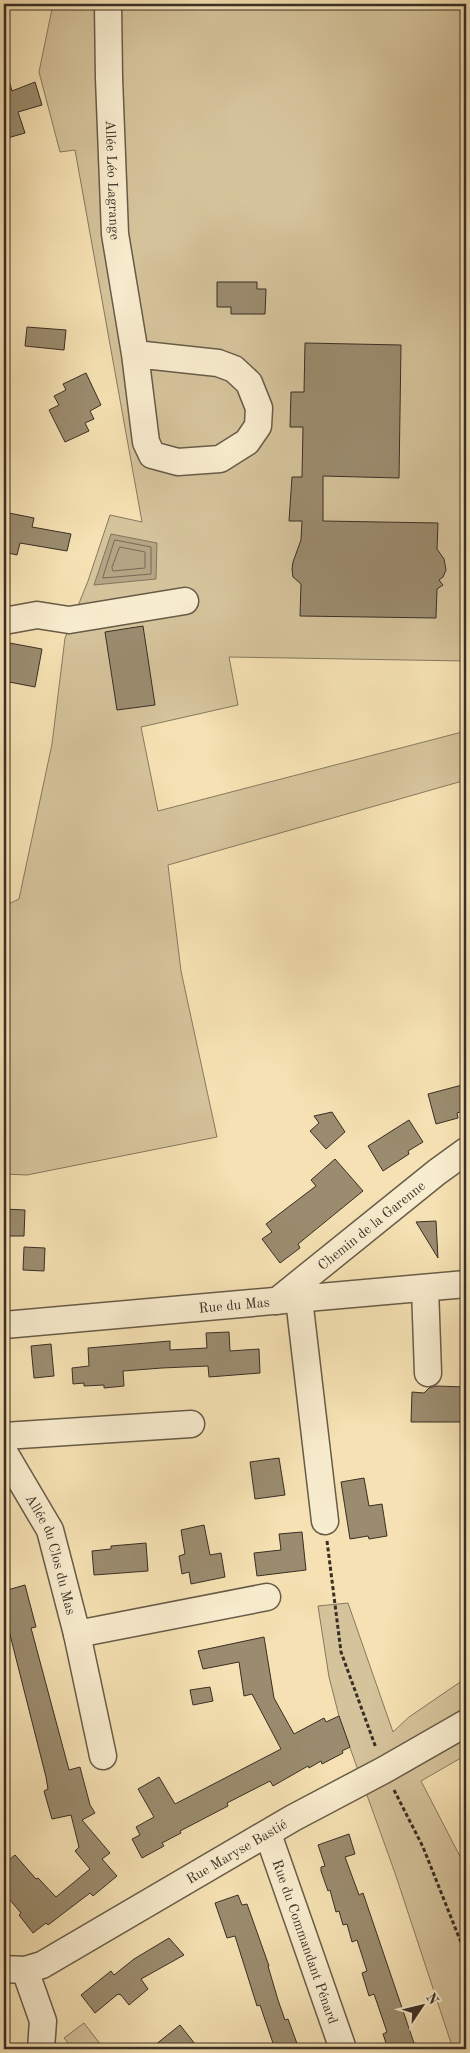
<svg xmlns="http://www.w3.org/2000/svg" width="470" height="2053" font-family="'Old Standard TT',serif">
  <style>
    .green { fill: #d5c39b; stroke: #877960 }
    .water { fill: #b5a483; stroke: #83755d }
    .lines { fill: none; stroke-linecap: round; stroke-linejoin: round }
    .shore { stroke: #776a54; stroke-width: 1 }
    .building { fill: #9b8c6f; stroke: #392f25 }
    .minor-casing { stroke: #685c48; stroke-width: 29 }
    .path { stroke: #392f25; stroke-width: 3; stroke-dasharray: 4 2.5; stroke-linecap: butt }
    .minor { stroke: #f8ecce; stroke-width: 26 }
    .labels { text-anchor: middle; stroke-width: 5; stroke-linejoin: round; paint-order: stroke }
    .street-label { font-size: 14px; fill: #392f25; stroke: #f8ecce }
  </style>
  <rect width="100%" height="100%" fill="#f5e1b3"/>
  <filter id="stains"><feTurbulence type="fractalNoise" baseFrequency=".004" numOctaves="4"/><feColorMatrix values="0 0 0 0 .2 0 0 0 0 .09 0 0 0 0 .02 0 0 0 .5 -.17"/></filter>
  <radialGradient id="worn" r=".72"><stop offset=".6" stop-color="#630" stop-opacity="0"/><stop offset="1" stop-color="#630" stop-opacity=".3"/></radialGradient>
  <g class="green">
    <path d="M53 4H466V661L229 657 238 705 141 727 158 811 466 731V780L168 865 181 971 217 1137 27 1175 4 1174V906L19 899 52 744 65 638 88 581 110 515 142 522 75 150 60 152 39 72Z"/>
    <path d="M348 1603 393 1732 409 1717 466 1678V1755L421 1781 466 1868V2049H453L395 1873 340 1720 329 1677 318 1606Z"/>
    <path d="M84 2023 104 2049H73L64 2038Z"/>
  </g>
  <path class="water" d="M111 534 157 543 156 579 94 585Z"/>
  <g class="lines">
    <g class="shore">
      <path d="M115 540 151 547V574L103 578Z"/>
      <path d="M120 547 145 552V568L113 571 112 568Z"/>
    </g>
  </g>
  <g class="building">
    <path d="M4 77H8L12 91 35 82 42 105 18 112 25 133 4 139Z"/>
    <path d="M217 282H257V289H266L265 314H231V307H217Z"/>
    <path d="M27 327 66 330 64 350 25 346Z"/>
    <path d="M305 343 401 345 399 478 323 476V521L438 523 437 549 444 559 446 570 443 577 439 580 443 585 437 589 436 618 300 616 301 584 293 577 292 569 293 562 301 540 302 521H289L292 477H302L303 427H290L291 392H304Z"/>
    <path d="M86 373 101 405 90 411 94 419 85 423 89 431 65 442 49 410 59 405 54 396 66 390 63 384Z"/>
    <path d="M4 512 34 518 32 527 71 534 67 551 20 543 17 555 4 552Z"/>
    <path d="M143 626 155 705 117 710 105 632Z"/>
    <path d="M4 642 42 649 35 687 4 681Z"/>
    <path d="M466 1084V1110L457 1113 458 1118 436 1124 428 1094Z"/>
    <path d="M332 1112 345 1132 326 1149 310 1131 319 1123 314 1116Z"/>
    <path d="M409 1120 423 1142 408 1151 409 1154 383 1171 368 1146Z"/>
    <path d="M335 1159 363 1191 298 1244 300 1248 280 1263 262 1239 272 1232 266 1224 316 1186 311 1180Z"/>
    <path d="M4 1209 25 1210 24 1236H4Z"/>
    <path d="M436 1221 438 1258 416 1222Z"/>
    <path d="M24 1247 45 1248 44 1271 23 1270Z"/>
    <path d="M229 1332 230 1351 259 1349 260 1373 209 1377 208 1366 162 1368 123 1371 124 1386 104 1388V1385L84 1386V1383L73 1384 72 1368 89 1366 88 1348 170 1341V1350L207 1348 206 1333Z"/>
    <path d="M51 1344 54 1376 34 1378 31 1346Z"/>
    <path d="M436 1386 466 1387V1422H411L412 1392 424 1393 429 1388Z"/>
    <path d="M279 1458 285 1495 255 1499 250 1462Z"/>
    <path d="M364 1478 369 1506 382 1504 387 1536 369 1539 368 1536 350 1539 341 1482Z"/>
    <path d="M204 1525 210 1555 221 1553 225 1577 191 1584 189 1572 182 1574 179 1556 185 1554 181 1530Z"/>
    <path d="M302 1532 306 1570 257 1576 254 1553 281 1550 279 1534Z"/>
    <path d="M146 1543 148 1571 94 1575 92 1551 111 1549V1546Z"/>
    <path d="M25 1585 36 1627 31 1628 69 1770 80 1767 90 1805 95 1813 82 1820 110 1853 102 1859 117 1876 93 1896 90 1893 48 1925 46 1923 33 1933 19 1915 21 1913 4 1893V1864L15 1855 36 1879 38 1878 56 1897 90 1869 75 1851 79 1847 71 1815 52 1819 44 1791 48 1789 46 1777 4 1611V1591Z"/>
    <path d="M264 1637 274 1698 294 1734 324 1718 326 1722 339 1716 350 1747 342 1751 343 1753 322 1764 321 1761 309 1768 308 1766 273 1786 270 1781 227 1803 228 1806 180 1831 181 1833 162 1843 164 1846 142 1858 132 1839 140 1835 136 1827 154 1817 138 1789 159 1777 175 1804 281 1749 252 1694 244 1696 239 1662 203 1669 198 1651Z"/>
    <path d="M210 1687 213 1701 193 1705 190 1690Z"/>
    <path d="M349 1834 355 1854 345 1857 359 1895 363 1893 416 2049H388L383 2034 387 2032 374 1994 369 1996 362 1973 367 1971 357 1940 352 1942 347 1924 343 1925 339 1911 336 1912 330 1890 328 1891 321 1871V1867L325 1866 318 1845Z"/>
    <path d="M238 1895 242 1905 247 1904 269 1966H268L278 2000 285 2020 288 2019 299 2049H275L260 2005 257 2006 235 1936 227 1938 215 1903Z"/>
    <path d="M169 1938 184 1955 141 1979 148 1989 129 2005 121 1995 118 1994 95 2013 81 1995 111 1971 114 1975 134 1959Z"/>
    <path d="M180 2025 199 2049H150Z"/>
  </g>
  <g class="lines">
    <defs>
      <g id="minor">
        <path id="s1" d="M108 4 109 78 115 234 135 354 146 442 152 455 178 462 220 459 247 442 258 426 259 408 249 383 234 369 218 363 135 354"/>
        <path d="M4 621 37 615 69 620 185 601"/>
        <path d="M425 1288 428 1373"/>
        <path d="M299 1299 325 1521"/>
        <path id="s2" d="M277 1301 437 1172 466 1151"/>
        <path id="s3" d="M4 1325 466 1284"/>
        <path d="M4 1436 191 1424"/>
        <path id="s4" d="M4 1452 50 1530 77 1634 103 1756"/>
        <path d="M77 1634 267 1597"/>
        <path id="s5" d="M268 1834 343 2049"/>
        <path id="s6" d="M4 1969 25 1970 42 1965 293 1818 384 1770 466 1723"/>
        <path d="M25 1970 43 2021 41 2049"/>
      </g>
    </defs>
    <use href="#minor" class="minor-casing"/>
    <g class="path">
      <path d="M327 1541 341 1652 376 1748"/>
      <path d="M394 1790 423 1847 466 1955"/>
    </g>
    <use href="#minor" class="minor"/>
  </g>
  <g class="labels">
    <g class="street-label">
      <text dy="5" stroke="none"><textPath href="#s1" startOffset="176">Allée Léo Lagrange</textPath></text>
      <text dy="5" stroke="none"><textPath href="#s2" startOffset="121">Chemin de la Garenne</textPath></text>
      <text dy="5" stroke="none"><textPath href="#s3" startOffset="231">Rue du Mas</textPath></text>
      <text dy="5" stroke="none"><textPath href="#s4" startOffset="114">Allée du Clos du Mas</textPath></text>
      <text dy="5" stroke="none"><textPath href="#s6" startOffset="264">Rue Maryse Bastié</textPath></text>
      <text dy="5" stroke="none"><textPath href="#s5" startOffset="114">Rue du Commandant Pénard</textPath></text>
    </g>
  </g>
  <rect width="470" height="2053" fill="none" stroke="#f5e1b3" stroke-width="20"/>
  <rect x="5" y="5" width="460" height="2043" fill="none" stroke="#392f25" stroke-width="2.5"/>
  <rect x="10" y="10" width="450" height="2033" fill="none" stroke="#392f25"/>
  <g transform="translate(422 2006) rotate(55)" stroke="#f8ecce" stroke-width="4" paint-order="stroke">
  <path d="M0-4L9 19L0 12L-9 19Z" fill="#392f25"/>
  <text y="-8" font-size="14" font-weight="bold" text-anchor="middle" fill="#392f25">N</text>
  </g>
  <rect width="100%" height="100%" filter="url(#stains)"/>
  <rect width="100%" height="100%" fill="url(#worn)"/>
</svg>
